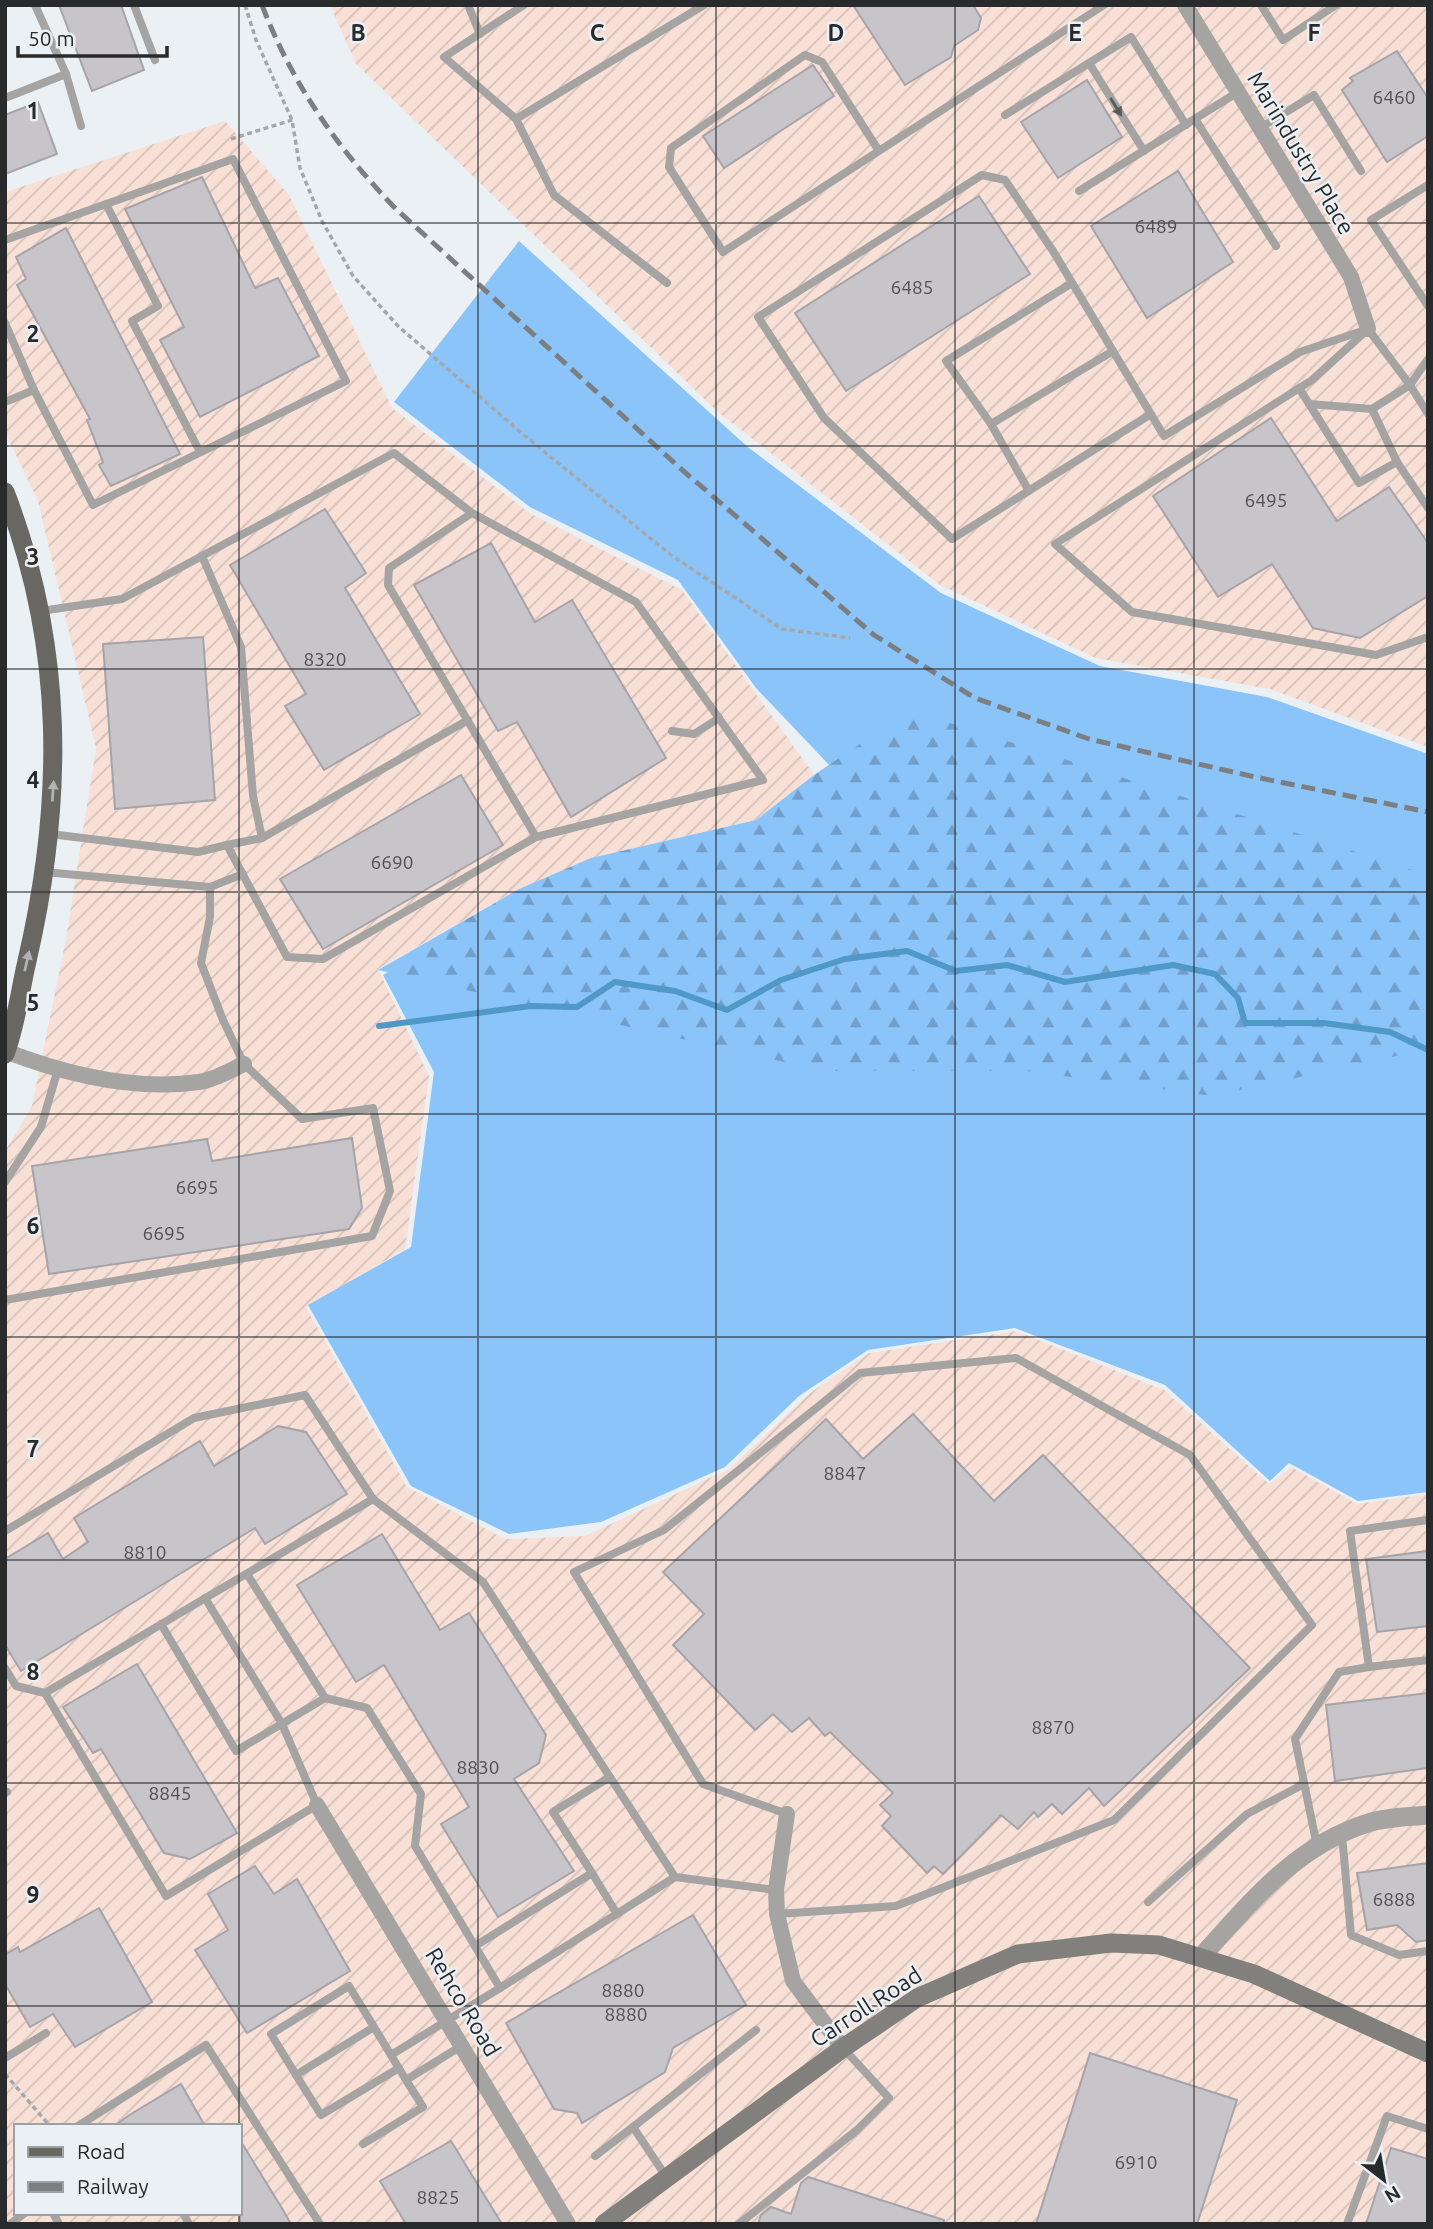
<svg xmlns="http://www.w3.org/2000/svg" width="1433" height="2229" font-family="Ubuntu,sans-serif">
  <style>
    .industrial { fill: url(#industrial-furrows); fill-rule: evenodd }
    .grass { fill: #8bc4f9 }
    .forest { fill: url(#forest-firs) }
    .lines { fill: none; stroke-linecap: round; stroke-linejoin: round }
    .stream { stroke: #5099c6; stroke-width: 6 }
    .building { fill: #c7c4ca; stroke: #a6a3a9; stroke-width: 2 }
    .path { stroke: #a4a8ac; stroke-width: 3.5; stroke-dasharray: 5 3.5; stroke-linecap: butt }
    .service { stroke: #a5a4a2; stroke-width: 8 }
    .minor { stroke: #a5a4a2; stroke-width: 16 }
    .tertiary { stroke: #a5a4a2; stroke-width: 19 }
    .secondary { stroke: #82807c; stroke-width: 19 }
    .primary { stroke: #686762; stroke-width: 19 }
    .rail { stroke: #7c7f82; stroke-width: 5; stroke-dasharray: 14 7; stroke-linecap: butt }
    .oneway { fill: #5a5b5b }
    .oneway2 { fill: #b0b2b3 }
    .grid { fill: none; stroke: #282a2b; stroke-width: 2; stroke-opacity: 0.55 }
    .labels { text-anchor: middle; stroke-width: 5; stroke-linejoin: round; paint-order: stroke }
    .number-label { font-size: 19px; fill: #505053 }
    .street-label { font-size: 23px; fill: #282a2b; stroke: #ebf0f5 }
    .grid-label { font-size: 23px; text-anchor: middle; font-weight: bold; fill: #282a2b; stroke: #ebf0f5; stroke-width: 5; stroke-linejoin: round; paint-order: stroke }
  </style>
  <defs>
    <pattern id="industrial-furrows" width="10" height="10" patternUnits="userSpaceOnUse" patternTransform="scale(1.75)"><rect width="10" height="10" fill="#f8e0d6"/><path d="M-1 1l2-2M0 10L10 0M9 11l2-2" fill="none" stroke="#d5c0b8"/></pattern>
    <pattern id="forest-firs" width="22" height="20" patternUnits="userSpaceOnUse" patternTransform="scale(1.75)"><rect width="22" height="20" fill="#8bc4f9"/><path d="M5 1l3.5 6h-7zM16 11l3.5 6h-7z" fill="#729fca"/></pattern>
  </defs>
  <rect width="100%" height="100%" fill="#ebf0f5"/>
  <g class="industrial">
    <path d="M330 5H1428V747L1270 689 1096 658 940 585 718 412 356 64Z"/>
    <path d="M225 121 289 195 392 408 531 514 682 590 814 775 756 820 591 858 519 889 378 969 429 1076 405 1249 306 1307 407 1487 505 1539 585 1536 729 1469 810 1393 869 1353 1016 1331 1164 1390 1269 1484 1291 1467 1357 1504 1428 1494V2038L1379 2045 1428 2057V2224H5V1151L32 1106 66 939 96 748 38 501 5 432V192ZM16 2126H240V2213H16Z"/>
  </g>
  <path class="grass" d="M519 241 749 448 941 593 1100 666 1267 697 1428 754V1492L1358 1501 1289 1463 1270 1481 1165 1385 1015 1328 868 1350 799 1396 725 1467 601 1522 509 1534 411 1486 308 1305 411 1247 434 1072 383 975 517 897 754 826 833 769 756 688 678 580 530 507 394 402Z"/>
  <path class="forest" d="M910 710 1428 875V1049L1213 1096 1026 1071H824L378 970 519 889 591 858 756 820 814 775Z"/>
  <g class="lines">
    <path class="stream" d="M379 1026 531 1006 577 1007 615 982 675 991 727 1010 781 980 845 959 907 951 956 971 1007 965 1065 982 1173 965 1215 974 1238 998 1245 1023H1324L1390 1032 1428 1050"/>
  </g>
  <g class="building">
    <path d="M59 5H121L144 70 92 91Z"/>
    <path d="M853 5H973L981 18 978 30 954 46 951 57 905 85Z"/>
    <path d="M1397 51 1428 98V136L1387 162 1342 90 1353 81 1350 78Z"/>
    <path d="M813 65 834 96 724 168 703 136Z"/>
    <path d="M1087 80 1122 137 1058 178 1021 122Z"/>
    <path d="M38 102 57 154 5 174V115Z"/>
    <path d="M1178 171 1233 262 1147 318 1091 226Z"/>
    <path d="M202 177 255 288 278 278 319 356 200 417 160 340 184 327 125 209Z"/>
    <path d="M979 196 1030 274 846 391 795 313Z"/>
    <path d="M66 228 180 454 111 486 99 465 103 462 87 420 90 419 17 285 26 279 16 257Z"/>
    <path d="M1271 418 1337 521 1389 487 1428 543V596L1360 638 1313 628 1272 564 1218 597 1153 496Z"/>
    <path d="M325 509 366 573 345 588 420 714 324 770 285 706 306 694 230 565Z"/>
    <path d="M491 543 535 622 572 600 666 758 571 817 517 722 498 731 414 585Z"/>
    <path d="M203 637 215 800 115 809 103 644Z"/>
    <path d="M461 775 503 845 323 949 280 879Z"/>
    <path d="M352 1138 362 1208 349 1229 49 1274 32 1166 207 1139 212 1161Z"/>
    <path d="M913 1414 994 1501 1043 1455 1250 1668 1104 1806 1089 1788 1062 1814 1052 1804 1038 1817 1034 1812 1018 1829 1001 1815 943 1874 934 1866 927 1873 882 1826 891 1816 880 1805 893 1793 830 1732 825 1736 809 1718 792 1732 773 1714 755 1730 673 1645 704 1614 663 1572 826 1419 863 1459Z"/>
    <path d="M278 1426 306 1432 347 1494 265 1544 255 1528 21 1671 5 1645V1559L48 1533 63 1559 88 1542 74 1518 200 1441 214 1466Z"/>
    <path d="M382 1534 440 1630 469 1613 546 1735 539 1763 514 1779 574 1871 498 1917 441 1824 469 1807 384 1665 356 1682 297 1585Z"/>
    <path d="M1428 1551V1626L1377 1632 1366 1559Z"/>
    <path d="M137 1664 237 1833 190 1859 164 1853 101 1749 93 1753 63 1707Z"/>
    <path d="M1428 1693V1768L1335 1781 1326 1705Z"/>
    <path d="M1428 1863V1940L1416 1942 1397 1925 1367 1930 1357 1873Z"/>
    <path d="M255 1866 274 1894 297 1879 350 1971 247 2033 195 1950 228 1930 208 1894Z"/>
    <path d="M99 1908 152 2002 75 2047 53 2014 30 2027 5 1984V1955L18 1947 20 1952Z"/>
    <path d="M693 1915 746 2005 673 2048 665 2072 582 2123 577 2113 554 2109 506 2023Z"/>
    <path d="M1090 2053 1237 2100 1197 2224H1036Z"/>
    <path d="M181 2084 205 2126H114L131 2114Z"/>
    <path d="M240 2140 283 2210 291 2224H240Z"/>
    <path d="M451 2141 502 2224H406L380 2181Z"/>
    <path d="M1391 2148 1428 2159V2224H1366Z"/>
    <path d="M808 2177 944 2220V2224H758L761 2215 771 2207 791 2214 801 2183Z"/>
  </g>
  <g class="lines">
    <g class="path">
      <path d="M245 5 256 40 292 120 300 168 322 221 353 276 398 326 525 436 671 555 782 629 850 638"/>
      <path d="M231 139 292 120"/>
      <path d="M5 2074 50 2126"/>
    </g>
    <g class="service">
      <path d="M134 5 155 60"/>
      <path d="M468 5 480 34"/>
      <path d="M524 5 444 57 516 119 704 5"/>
      <path d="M1261 5 1283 40 1336 5"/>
      <path d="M1089 63 1144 151"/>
      <path d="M66 74 81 126"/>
      <path d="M5 98 66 74 35 5"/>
      <path d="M1005 115 1131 37 1186 125"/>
      <path d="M516 119 554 195 667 283"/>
      <path d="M1195 119 1276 246"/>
      <path d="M1260 128 1314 95 1361 171"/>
      <path d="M879 151 822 62 805 55 671 148 669 167 723 252 1104 5"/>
      <path d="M1428 185 1371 220 1428 306"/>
      <path d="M1079 191 1238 92"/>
      <path d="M106 204 158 306 132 321 200 452"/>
      <path d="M5 240 233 159 346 381 93 505 34 390 5 323"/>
      <path d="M1368 329 1410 385 1428 359"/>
      <path d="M1366 331 1312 380 1055 544 1132 612 1376 655 1428 637"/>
      <path d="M1299 388 1359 483 1397 462 1428 508"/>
      <path d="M5 402 34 390"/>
      <path d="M1309 404 1372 409 1410 385 1428 414"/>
      <path d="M1372 409 1397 462"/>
      <path d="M1151 414 952 539 824 418 758 317 982 175 1005 180 1053 251 1164 436 1300 352 1368 329"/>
      <path d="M991 424 946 361 1072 283"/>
      <path d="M1029 491 991 424 1113 351"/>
      <path d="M202 556 241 647 253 796 262 838 227 845 287 957 323 959 536 837"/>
      <path d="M41 611 122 599 394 453 472 513 389 568 388 585 536 837 763 780 636 602 472 513"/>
      <path d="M672 731 694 734 719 718"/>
      <path d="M50 834 198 852 227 845"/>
      <path d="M262 838 468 720"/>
      <path d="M44 872 210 887"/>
      <path d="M5 1182 41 1127 58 1069"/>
      <path d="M5 1300 372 1236 390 1191 373 1108 302 1119 244 1064 223 1020 201 963 210 917V887L243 874"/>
      <path d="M1428 1520 1350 1531 1369 1667 1428 1660"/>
      <path d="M5 1531 194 1418 305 1395 373 1499 483 1582 675 1877 776 1890"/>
      <path d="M161 1624 236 1751 325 1698 247 1574"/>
      <path d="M5 1668 16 1686 45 1693 373 1499"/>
      <path d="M45 1693 166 1896 317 1805 282 1724 205 1598"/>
      <path d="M325 1698 367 1708 421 1794 415 1846 500 1988 675 1877"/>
      <path d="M5 1793 7 1792"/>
      <path d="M1342 1835 1351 1935 1399 1955 1428 1951"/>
      <path d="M1317 1846 1295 1739 1339 1672 1369 1667"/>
      <path d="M592 1873 553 1812 610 1777"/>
      <path d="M1148 1902 1247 1814 1304 1784"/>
      <path d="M777 1914 896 1906 1114 1820 1312 1625 1190 1455 1016 1358 860 1373 664 1530 574 1572 703 1784 787 1814"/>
      <path d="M475 1946 592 1873 617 1914"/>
      <path d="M374 2027 349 1986 271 2034 296 2075 374 2027 406 2080"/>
      <path d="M391 2055 500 1988"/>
      <path d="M5 2058 46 2033"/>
      <path d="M296 2075 321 2115 399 2068"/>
      <path d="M78 2126 206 2045 320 2224"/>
      <path d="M633 2127 756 2030"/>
      <path d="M363 2144 423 2107 406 2080 463 2045"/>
      <path d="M595 2156 633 2127 667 2178"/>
      <path d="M53 2213 59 2224"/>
      <path d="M183 2213 189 2224"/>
      <path d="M10 2224 25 2213"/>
      <path d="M739 2224 857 2130 889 2098 844 2049"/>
      <path d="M1347 2224 1387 2116 1428 2129"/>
    </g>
    <g class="minor">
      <path d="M1185 5 1351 277 1368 329"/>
      <path d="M5 1051C67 1075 133 1091 199 1082 214 1080 231 1070 244 1064"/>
      <path d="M317 1805 568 2224"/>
      <path d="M787 1814 776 1890 777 1914 793 1981 843 2048"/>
    </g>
    <path class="tertiary" d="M1201 1957C1251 1902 1295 1846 1368 1823 1386 1817 1409 1817 1428 1815"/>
    <path class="secondary" d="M604 2224 843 2048 917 1998 1018 1954 1111 1943 1159 1945 1254 1974 1428 2053"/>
    <path class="primary" d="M5 492C65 647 64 801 27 961 20 991 16 1025 5 1054"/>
    <path class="rail" d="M262 5C292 84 338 149 396 209L680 468 874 635 975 698 1089 739 1255 777 1428 812"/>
  </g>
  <defs><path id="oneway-solid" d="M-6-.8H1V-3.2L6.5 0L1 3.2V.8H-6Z" transform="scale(1.75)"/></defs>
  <use class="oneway" href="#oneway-solid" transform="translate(1116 107) rotate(58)"/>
  <g class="oneway2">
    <use href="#oneway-solid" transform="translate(53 791) rotate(-86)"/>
    <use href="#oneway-solid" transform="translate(27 961) rotate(-77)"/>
  </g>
  <path class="grid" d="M239 5V2126M478 5V2224M716 5V2224M955 5V2224M1194 5V2224M5 223H1428M5 446H1428M5 669H1428M5 892H1428M5 1114H1428M5 1337H1428M5 1560H1428M5 1783H1428M5 2006H1428M239 2213V2224"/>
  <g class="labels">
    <g class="number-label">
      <text x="1394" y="104">6460</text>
      <text x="1156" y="233">6489</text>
      <text x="912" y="294">6485</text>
      <text x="1266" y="507">6495</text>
      <text x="325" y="666">8320</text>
      <text x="392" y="869">6690</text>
      <text x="197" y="1194">6695</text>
      <text x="164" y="1240">6695</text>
      <text x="845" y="1480">8847</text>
      <text x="145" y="1559">8810</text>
      <text x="1053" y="1734">8870</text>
      <text x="478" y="1774">8830</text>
      <text x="170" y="1800">8845</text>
      <text x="1394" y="1906">6888</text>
      <text x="623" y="1997">8880</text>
      <text x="626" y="2021">8880</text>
      <text x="1136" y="2169">6910</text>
      <text x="438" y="2204">8825</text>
    </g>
    <g class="street-label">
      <text transform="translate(1301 153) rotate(59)" y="8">Marindustry Place</text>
      <text transform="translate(463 2002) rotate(59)" y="8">Rehco Road</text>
      <text transform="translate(866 2007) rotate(-33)" y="8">Carroll Road</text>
    </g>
  </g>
  <g class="grid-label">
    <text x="358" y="41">B</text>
    <text x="597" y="41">C</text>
    <text x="836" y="41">D</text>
    <text x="1075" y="41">E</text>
    <text x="1314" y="41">F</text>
    <text x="33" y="119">1</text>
    <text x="33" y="342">2</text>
    <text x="33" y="565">3</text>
    <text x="33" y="788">4</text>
    <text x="33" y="1011">5</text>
    <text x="33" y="1234">6</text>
    <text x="33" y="1457">7</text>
    <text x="33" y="1680">8</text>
    <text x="33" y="1903">9</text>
  </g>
  <rect width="1433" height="2229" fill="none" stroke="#282a2b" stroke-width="14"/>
  <rect x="14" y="2124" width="228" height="91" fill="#ebf0f5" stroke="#9da1a4" stroke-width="2"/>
  <rect x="28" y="2147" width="35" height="10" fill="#686762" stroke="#9da1a4" stroke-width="2"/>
  <text x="77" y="2159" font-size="21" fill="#282a2b">Road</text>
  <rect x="28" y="2182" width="35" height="10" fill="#7c7f82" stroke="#9da1a4" stroke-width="2"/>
  <text x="77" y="2194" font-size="21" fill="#282a2b">Railway</text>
  <g transform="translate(1384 2180) rotate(149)" stroke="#ebf0f5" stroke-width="5" paint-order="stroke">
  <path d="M0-5L12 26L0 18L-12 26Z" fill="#282a2b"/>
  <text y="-10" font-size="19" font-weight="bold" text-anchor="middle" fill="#282a2b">N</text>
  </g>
  <path d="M18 46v10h149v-10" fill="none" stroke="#282a2b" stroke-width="3.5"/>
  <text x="28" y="46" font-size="21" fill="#282a2b" stroke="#ebf0f5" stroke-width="5" paint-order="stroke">50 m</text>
</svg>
